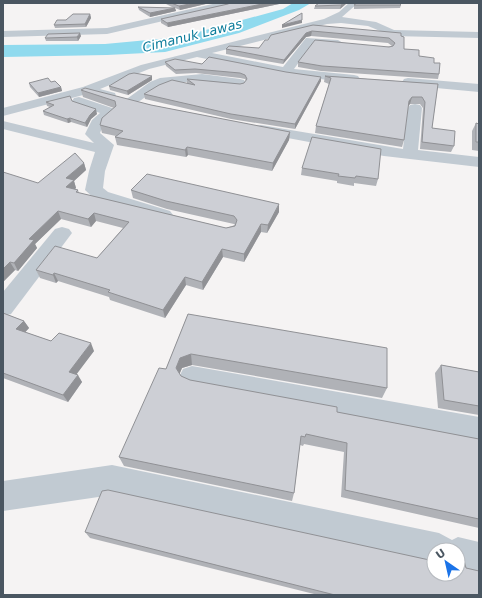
<svg xmlns="http://www.w3.org/2000/svg" width="482" height="598" font-family="'DejaVu Sans',sans-serif">
  <style>
    .water { fill: #90daee }
    .lines { fill: none; stroke-linecap: round; stroke-linejoin: round }
    .minor { fill: #c1cad2; fill-rule: evenodd }
    .wall { fill: #b0b2b7 }
    .shaded-wall { fill: #909195 }
    .building { fill: #cdcfd5; stroke: #909195 }
    .labels { text-anchor: middle; stroke-width: 3.5; stroke-linejoin: round; paint-order: stroke }
    .far-water-label { font-size: 13px; font-style: italic; fill: #0c7c9b; stroke: #fff }
  </style>
  <rect width="100%" height="100%" fill="#f5f3f3"/>
  <path class="water" d="M293 3H311L299 10 239 33 165 52 107 55 3 57V45L105 44 180 37 283 9Z"/>
  <g class="lines">
    <g class="minor">
      <path d="M217 3H232L228 6 107 34 3 37V31L107 28Z"/>
      <path d="M349 3H358L342 17 376 22 394 30 479 32V38L392 36 368 26 341 23 327 24 212 53 283 67 306 38 338 40 343 43 342 45 313 43 294 69 354 75 358 76 360 79 358 82 354 83 286 75 197 57 149 69 100 89 115 93 116 96 115 99 110 100 87 94 3 116V108L83 87 141 65 324 19 339 12Z"/>
      <path d="M202 74 240 79 244 80 246 83 244 86 240 87C216 83 191 79 167 84 152 87 141 107 126 104L124 101 150 82 160 78Z"/>
      <path d="M408 78 479 84V92L404 85 402 82 404 79Z"/>
      <path d="M79 97 115 109 117 112 103 125 100 133 114 145 105 171 103 188 108 192 170 211 173 215 170 219 164 221 158 219 96 200 85 190 89 171 95 152 3 129V121L94 143 85 134 92 120 100 113 74 104 72 101 74 98Z"/>
      <path d="M415 104 420 105 422 108 418 150 479 157V167L384 156 261 133 256 132 254 129 256 126 261 125 403 149 408 108 410 105Z"/>
      <path d="M62 227 69 229 72 233 69 237 11 314 3 316V292L55 229Z"/>
      <path d="M192 366 479 417V443L192 388 183 385 179 377 183 369Z"/>
      <path d="M112 465 439 533 452 540 458 537 479 542V576L458 571V550H434V566L112 495 3 511V481Z"/>
    </g>
  </g>
  <g class="wall">
    <path d="M164 3H210L180 10 175 8 176 11 150 17 139 10 138 7 174 8Z"/>
    <path d="M230 3H284L168 27 161 23V19L228 4Z"/>
    <path d="M319 3H347L340 9H314L315 6Z"/>
    <path d="M354 5H401L400 8 354 9Z"/>
    <path d="M90 14 91 18 86 27 55 28 54 25Z"/>
    <path d="M313 25 401 36 404 49 434 63 439 74 438 79 321 71 298 67V62L392 46 388 43 311 36 306 37 283 64 226 54V49L259 48 268 40Z"/>
    <path d="M81 36 78 41H46L45 38Z"/>
    <path d="M165 62 202 64 321 81 295 129 231 119 145 99 144 94 187 83V79L240 84 244 83 246 81 245 79 240 78 196 73 176 74 166 66Z"/>
    <path d="M152 76V80L128 95 110 90 109 86Z"/>
    <path d="M325 76 438 84 432 128 454 146 451 152 420 149 423 108 420 104H410L408 106 404 140 402 147 315 133 316 126 329 84 324 82Z"/>
    <path d="M51 82 61 87 62 91 39 97 30 87 29 83Z"/>
    <path d="M81 90 151 105 290 132 289 140 272 171 188 155 186 157 117 145 115 137 116 136 102 133 100 125 114 108 83 97Z"/>
    <path d="M72 101 97 114 91 119 87 127 71 122 68 123 44 115 43 111 50 107 47 106 46 102Z"/>
    <path d="M476 123 479 124V151L472 150V131Z"/>
    <path d="M84 163 86 170 74 181 76 188 75 189 78 190 79 193 226 228 235 225 234 224 167 209 133 198 131 190 279 212 267 233 261 232 244 262 223 257 203 290 186 285 165 318 110 300 109 297 58 281 56 283 40 278 36 270 97 258 123 228 96 221 91 227 61 219 35 244 37 248 18 271 15 270 3 282 38 183Z"/>
    <path d="M302 168 378 179 376 186 354 183V186L337 183V181L301 175Z"/>
    <path d="M3 313 24 321 29 328 25 332 51 341 94 351 76 374 82 382 68 402 3 378Z"/>
    <path d="M188 314 387 388 382 398 192 365 182 368 179 374 181 376 190 380 337 412 479 439V528L341 497 344 452 304 444 303 446 300 445 294 493 292 501 124 466 119 457 166 369Z"/>
    <path d="M441 365 479 372V415L438 408 435 373Z"/>
    <path d="M85 532 466 568 479 595H318L90 538Z"/>
  </g>
  <g class="shaded-wall">
    <path d="M195 3H210L180 10 179 6Z"/>
    <path d="M267 3H284L168 27 167 23Z"/>
    <path d="M344 3H347L340 9 341 5Z"/>
    <path d="M175 8 176 11 150 17V13Z"/>
    <path d="M90 14 91 18 86 27 85 24Z"/>
    <path d="M302 20V23L282 28V25Z"/>
    <path d="M312 31 311 36 306 37 283 64 284 60 306 33Z"/>
    <path d="M80 33 81 36 78 41 77 37Z"/>
    <path d="M152 76V80L128 95 127 91Z"/>
    <path d="M321 77V81L295 129V124Z"/>
    <path d="M61 87 62 91 39 97 38 93Z"/>
    <path d="M412 97 410 104 407 107 409 101Z"/>
    <path d="M96 109 97 114 91 119 87 127 85 123 90 115Z"/>
    <path d="M70 118 71 122 68 123 67 119Z"/>
    <path d="M290 132 289 140 272 171 273 163Z"/>
    <path d="M187 147 188 155 186 157 185 150Z"/>
    <path d="M84 163 86 170 74 181 76 188 69 194 66 187V178Z"/>
    <path d="M279 204V212L267 233 268 225Z"/>
    <path d="M58 211 61 219 35 244 37 248 18 271 14 263 29 239Z"/>
    <path d="M94 213 96 221 91 227 88 219Z"/>
    <path d="M261 224V232L244 262V254Z"/>
    <path d="M222 249 223 257 203 290 202 282Z"/>
    <path d="M10 262 15 270 3 282V269Z"/>
    <path d="M54 273 58 281 56 283 53 275Z"/>
    <path d="M185 277 186 285 165 318 163 310Z"/>
    <path d="M24 321 29 328 21 337 16 329Z"/>
    <path d="M91 343 94 351 73 379 69 372Z"/>
    <path d="M191 354 192 365 182 368 178 378 176 368 180 358Z"/>
    <path d="M78 375 82 382 68 402 63 395Z"/>
  </g>
  <g class="building">
    <path d="M171 3H195L179 6Z"/>
    <path d="M230 3H267L167 23 161 19 228 4Z"/>
    <path d="M319 3H344L341 5 315 6Z"/>
    <path d="M357 3H399L401 5H354Z"/>
    <path d="M138 7 175 8 150 13Z"/>
    <path d="M302 13V20L282 25Z"/>
    <path d="M73 14H90L85 24 54 25 57 20H66Z"/>
    <path d="M313 25 401 33V36L404 37V49L419 50V56L434 58V63H440L439 74 322 66 298 62 315 40 389 47 393 46 395 43 389 38 312 31 306 33 284 60 226 49 229 46 259 48 265 40H268L271 35Z"/>
    <path d="M80 33 77 37 45 38 48 34Z"/>
    <path d="M209 57 286 72 321 77 295 124 231 114 144 94 159 85 172 80 195 85 187 79 240 84 244 83 247 79 245 75 240 73 195 69 175 70 165 62 175 59 202 64Z"/>
    <path d="M134 73 152 76 127 91 109 86 129 74Z"/>
    <path d="M325 76 438 84 432 128 455 131 454 146 422 142 425 102 422 97H412L409 101 404 140 316 126 331 78Z"/>
    <path d="M48 78 51 82 55 81 61 87 38 93 29 83Z"/>
    <path d="M85 88 151 105 290 132 273 163 187 147 185 150 115 137 123 131 100 125 102 118 116 106 115 101 81 90Z"/>
    <path d="M70 96 72 101 96 109 90 115 85 123 70 118 67 119 43 111 54 105 46 102Z"/>
    <path d="M476 123 479 124V142H476Z"/>
    <path d="M312 137 381 149 378 179 356 176 355 178 338 176 339 174 302 168Z"/>
    <path d="M75 153 84 163 66 178 74 180 66 187 78 190 76 192 226 228 235 226 237 220 234 216 166 201 131 190 147 174 279 204 268 225 261 224 244 254 222 249 202 282 185 277 163 310 108 292 110 290 54 273 53 275 36 270 55 246 97 258 129 222 94 213 88 219 58 211 29 239 34 240 14 263 10 262 3 269V172L38 183Z"/>
    <path d="M3 313 24 321 16 329 51 341 59 333 91 343 69 372 78 375 63 395 3 373Z"/>
    <path d="M188 314 387 348V388L191 354 180 358 176 368 181 376 190 380 337 407V412L479 439V519L345 490 347 443 306 434 305 437 301 436 294 493 119 457 159 368 166 369Z"/>
    <path d="M441 365 479 372V406L444 400Z"/>
    <path d="M108 490 434 561V574H458V559L464 560 466 568 479 571V595H335L85 532 102 491Z"/>
  </g>
  <g class="labels">
    <g class="far-water-label">
      <text transform="translate(192 35) rotate(-14)" y="5">Cimanuk Lawas</text>
    </g>
  </g>
  <rect width="482" height="598" fill="none" stroke="#4a5661" stroke-width="8"/>
  <g transform="translate(446 562) rotate(326)"><circle r="19" fill="#ffffff" stroke="#b7bbc0"/>
  <path d="M0-3L7 15L0 10L-7 15Z" fill="#1a73e8"/>
  <text y="-6" font-size="11" font-weight="bold" text-anchor="middle" fill="#4a5661">U</text>
  </g>
</svg>
